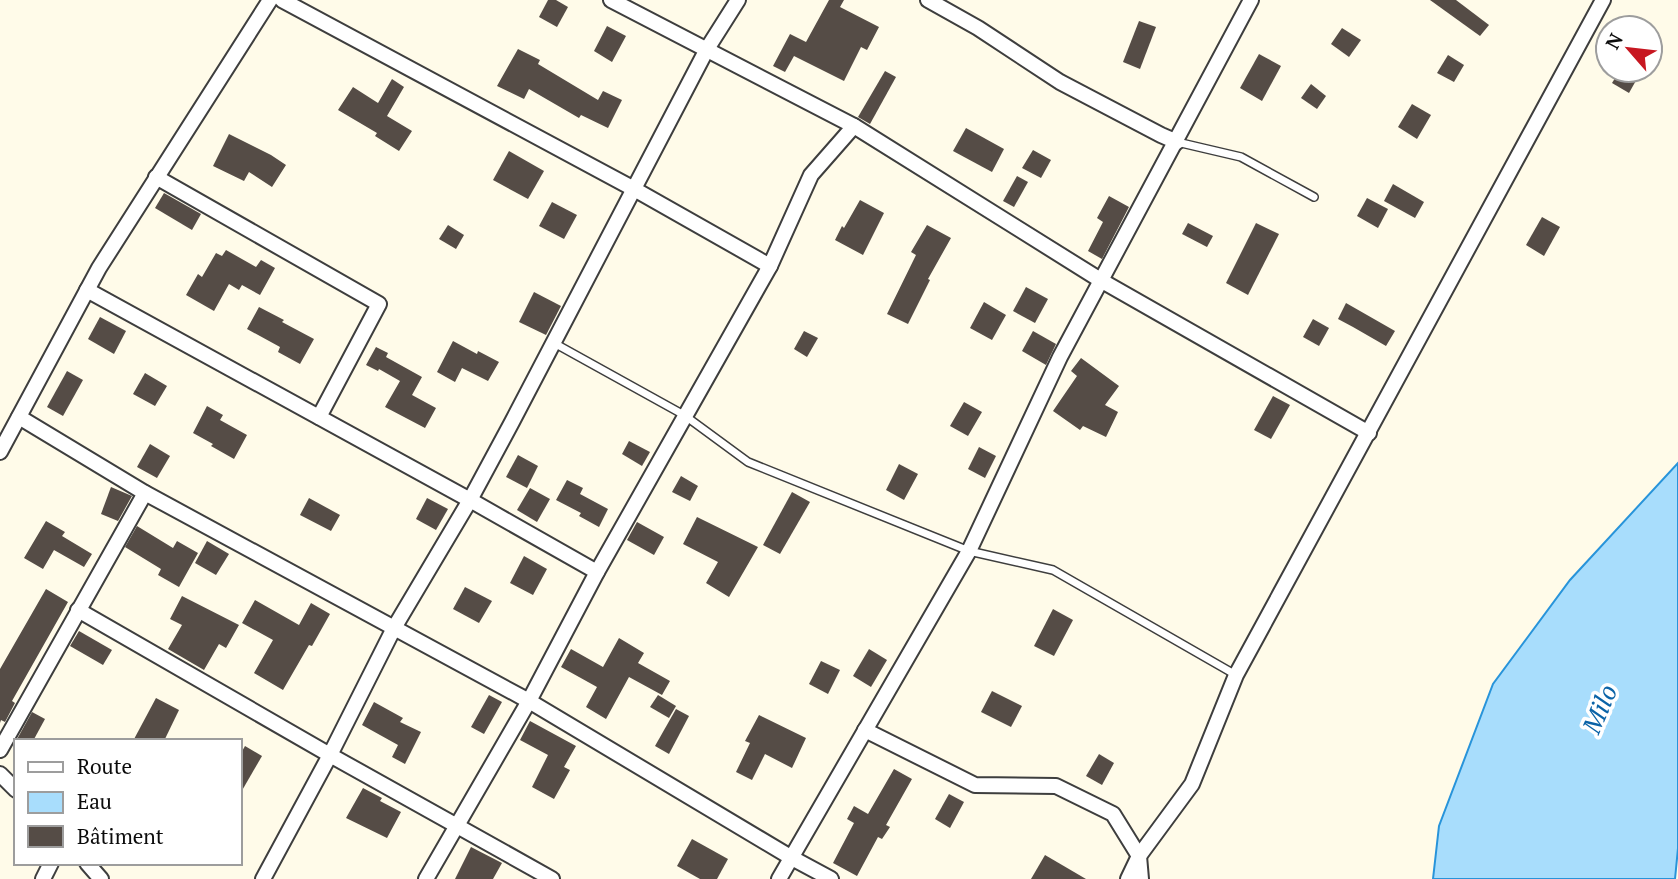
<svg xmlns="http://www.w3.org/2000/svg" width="1678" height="879" font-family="'PT Serif',serif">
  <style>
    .water { fill: #a8ddfc; stroke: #2894da; stroke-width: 2 }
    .building { fill: #554c46 }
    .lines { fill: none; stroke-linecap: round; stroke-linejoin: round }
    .service-casing { stroke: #3e3e3e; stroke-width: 10 }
    .minor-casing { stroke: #3e3e3e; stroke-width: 18 }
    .service { stroke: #fff; stroke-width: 7 }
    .minor { stroke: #fff; stroke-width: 14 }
    .labels { text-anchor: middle; stroke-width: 7; stroke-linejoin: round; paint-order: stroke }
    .water-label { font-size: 26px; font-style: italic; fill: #0a63a7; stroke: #fff }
  </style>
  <rect width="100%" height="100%" fill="#fffbe9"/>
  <path class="water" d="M1678 463V848L1675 879H1433L1439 826 1493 684 1570 580Z"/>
  <g class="building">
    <path d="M548 0H556L568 7 557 27 539 17Z"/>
    <path d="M829 0H844L840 7 879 27 867 50 861 47 844 81 794 56 785 72 773 66 790 34 806 42Z"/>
    <path d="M1430 0H1456L1489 25 1480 36Z"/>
    <path d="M1139 21 1156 27 1140 69 1123 62Z"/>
    <path d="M607 26 626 36 612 62 594 51Z"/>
    <path d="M1342 28 1361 40 1349 57 1331 44Z"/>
    <path d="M518 49 540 60 538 64 598 100 603 91 622 100 608 128 581 115 579 118 529 89 524 99 497 86Z"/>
    <path d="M1259 54 1281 66 1262 101 1240 88Z"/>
    <path d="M1448 55 1464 65 1454 82 1437 73Z"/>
    <path d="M1620 70H1642L1629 93 1612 83Z"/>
    <path d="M885 71 896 77 870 124 858 117Z"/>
    <path d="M392 79 404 87 387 116 412 131 399 151 375 136 377 133 338 110 353 87 378 103Z"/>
    <path d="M1311 84 1326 96 1317 109 1301 98Z"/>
    <path d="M1412 104 1431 115 1417 139 1398 127Z"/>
    <path d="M966 128 1004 149 992 172 953 151Z"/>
    <path d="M229 134 271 155 286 165 272 187 249 172 244 181 213 166Z"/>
    <path d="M1033 150 1051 160 1041 178 1022 168Z"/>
    <path d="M509 151 544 171 528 199 493 180Z"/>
    <path d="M1017 176 1028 182 1014 207 1003 201Z"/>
    <path d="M1393 184 1424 202 1415 218 1384 201Z"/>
    <path d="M164 193 201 214 192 230 155 208Z"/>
    <path d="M1109 196 1129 207 1102 259 1088 251 1103 222 1097 218Z"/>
    <path d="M1367 198 1388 209 1378 228 1357 216Z"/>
    <path d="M860 200 884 213 863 255 835 240 842 226 844 228Z"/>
    <path d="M552 202 577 215 564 239 539 226Z"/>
    <path d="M1542 217 1560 227 1544 256 1526 245Z"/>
    <path d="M1188 223 1213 236 1207 247 1182 234Z"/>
    <path d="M1256 223 1279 234 1248 295 1226 283Z"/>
    <path d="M448 225 464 235 456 249 439 239Z"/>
    <path d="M927 225 951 238 928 279 930 280 908 324 887 314 916 255 911 252Z"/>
    <path d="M226 250 256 267 261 260 275 268 260 295 242 285 239 290 229 284 214 311 186 295 198 274 202 277 216 253 222 256Z"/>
    <path d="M1026 287 1048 299 1035 323 1013 311Z"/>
    <path d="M534 292 561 306 546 335 519 322Z"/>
    <path d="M984 302 1006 315 992 340 970 328Z"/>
    <path d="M1346 303 1395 331 1386 346 1353 327 1338 319Z"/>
    <path d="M259 307 284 320 282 322 314 339 300 364 278 352 280 347 247 329Z"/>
    <path d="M100 317 126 331 114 354 88 339Z"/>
    <path d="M1313 319 1329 328 1319 346 1303 337Z"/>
    <path d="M804 331 818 338 807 357 794 349Z"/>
    <path d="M1033 331 1056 344 1046 365 1022 351Z"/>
    <path d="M453 341 477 354 478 351 499 362 488 381 462 368 455 382 437 372Z"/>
    <path d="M376 347 388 353 386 357 422 377 412 395 436 408 425 428 385 407 400 381 379 369 378 371 366 365Z"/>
    <path d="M1081 358 1119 386 1105 405 1118 412 1106 437 1083 426 1080 430 1053 411 1077 376 1071 371Z"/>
    <path d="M67 371 83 380 63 416 47 407Z"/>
    <path d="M145 373 167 386 155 406 133 394Z"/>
    <path d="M1273 396 1290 405 1271 439 1254 430Z"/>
    <path d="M964 402 982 412 968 436 950 426Z"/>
    <path d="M207 406 223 415 220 420 247 435 234 459 211 446 213 444 193 433Z"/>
    <path d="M629 441 650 452 642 466 622 454Z"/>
    <path d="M150 444 170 456 157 478 137 467Z"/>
    <path d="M979 447 996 456 985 478 968 469Z"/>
    <path d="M518 455 538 466 527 488 506 477Z"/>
    <path d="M899 464 918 474 904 500 886 490Z"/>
    <path d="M681 476 698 486 690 501 672 492Z"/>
    <path d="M567 480 583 488 580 494 608 509 599 527 579 516 581 513 556 500Z"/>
    <path d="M111 487 132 496 118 521 101 514Z"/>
    <path d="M530 488 550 499 537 522 517 510Z"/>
    <path d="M792 492 810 502 780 554 763 545Z"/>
    <path d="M309 498 340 515 331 531 300 515Z"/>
    <path d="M427 498 448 509 436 530 416 519Z"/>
    <path d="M697 517 758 547 729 597 706 583 718 562 683 544Z"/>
    <path d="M46 521 65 532 62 536 92 554 84 567 54 550 43 569 24 558Z"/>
    <path d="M637 522 664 537 654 555 627 540Z"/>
    <path d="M137 526 173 548 177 541 198 553 179 587 158 575 161 569 125 547Z"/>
    <path d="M207 541 229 554 216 575 195 563Z"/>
    <path d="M524 556 547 569 533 595 510 583Z"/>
    <path d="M465 587 492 601 479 623 453 609Z"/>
    <path d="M46 589 68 602 12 701 15 703 5 722 1 720 0 723V669Z"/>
    <path d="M182 596 239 625 226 648 219 644 204 670 168 649 182 625 170 619Z"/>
    <path d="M255 600 299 625 311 603 330 614 312 646 309 645 283 690 254 673 273 640 242 623Z"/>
    <path d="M1053 609 1073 620 1054 656 1034 646Z"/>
    <path d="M79 631 112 650 103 665 70 646Z"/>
    <path d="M619 638 644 653 638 663 670 681 662 695 629 677 606 719 586 707 597 687 561 667 571 649 603 667Z"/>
    <path d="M869 649 887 660 871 687 853 676Z"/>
    <path d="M821 661 840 670 828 694 809 684Z"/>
    <path d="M992 691 1022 706 1011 727 981 712Z"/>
    <path d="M489 695 502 702 484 734 471 727Z"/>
    <path d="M658 695 676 706 669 718 650 707Z"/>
    <path d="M156 698 179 710 164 741H133Z"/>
    <path d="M374 702 403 718 400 722 421 732 405 764 392 757 398 745 362 725Z"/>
    <path d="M676 709 689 716 669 754 655 746Z"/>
    <path d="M32 712 45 719 33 741H16Z"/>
    <path d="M759 715 806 738 792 768 765 754 752 780 736 772 750 743 745 741Z"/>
    <path d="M530 721 576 746 564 767 570 770 554 799 532 787 548 755 520 740Z"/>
    <path d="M245 746 262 756 240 794V755Z"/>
    <path d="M1099 754 1114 763 1102 785 1086 776Z"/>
    <path d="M894 769 912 779 886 825 890 827 882 839 878 837 857 876 833 863 854 823 847 819 854 806 868 814Z"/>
    <path d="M363 788 382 798 380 801 401 812 387 838 346 818Z"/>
    <path d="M949 794 964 802 950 828 935 819Z"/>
    <path d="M692 839 728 859 717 879H700L677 866Z"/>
    <path d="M471 847 502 863 493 879H455Z"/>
    <path d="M1045 855 1086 879H1031Z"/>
  </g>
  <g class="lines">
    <defs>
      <g id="service">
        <path d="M1177 142 1241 157 1314 197"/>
        <path d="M554 343 684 415 748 462 969 551 1053 570 1236 675"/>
      </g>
      <g id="minor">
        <path d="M282 0 634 189 770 266"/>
        <path d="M611 0 854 126 1102 281 1369 433"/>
        <path d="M928 0 978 28 1060 82 1161 135 1177 142"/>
        <path d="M156 177 379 304 319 417"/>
        <path d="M87 290 470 500 597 572"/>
        <path d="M19 417 145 493 529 701 792 858 831 879"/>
        <path d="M0 452 99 268 270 0"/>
        <path d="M78 610 330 755 552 879"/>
        <path d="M865 730 975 785 1056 786 1113 814 1139 856 1141 879"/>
        <path d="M0 750 145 493"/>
        <path d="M0 774 16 790"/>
        <path d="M87 863 101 879"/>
        <path d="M43 879 51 863"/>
        <path d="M263 879 330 755 394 628 470 500 512 422 707 49 738 0"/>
        <path d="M426 879 529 701 597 572 770 266 811 175 854 126"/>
        <path d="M779 879 969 551 1060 357 1251 0"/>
        <path d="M1128 879 1139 856 1192 784 1236 675 1603 0"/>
      </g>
    </defs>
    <use href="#service" class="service-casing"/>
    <use href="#minor" class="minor-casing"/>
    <use href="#service" class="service"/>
    <use href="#minor" class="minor"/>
  </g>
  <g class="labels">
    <g class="water-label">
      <text transform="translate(1600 709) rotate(-67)" y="9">Milo</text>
    </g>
  </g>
  <rect x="14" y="739" width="228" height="126" fill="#ffffff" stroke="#9d9d9d" stroke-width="2"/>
  <rect x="28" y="762" width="35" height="10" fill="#ffffff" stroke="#9d9d9d" stroke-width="2"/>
  <text x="77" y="774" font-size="21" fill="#0b0b0b">Route</text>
  <rect x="28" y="792" width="35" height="21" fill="#a8ddfc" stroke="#9d9d9d" stroke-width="2"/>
  <text x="77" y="809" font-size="21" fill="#0b0b0b">Eau</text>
  <rect x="28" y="826" width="35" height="21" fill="#554c46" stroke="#9d9d9d" stroke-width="2"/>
  <text x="77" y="844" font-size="21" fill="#0b0b0b">Bâtiment</text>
  <g transform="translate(1629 49) rotate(298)"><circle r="33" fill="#ffffff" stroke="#9d9d9d" stroke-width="2"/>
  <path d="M0-5L12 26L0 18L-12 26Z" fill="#c71721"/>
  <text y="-10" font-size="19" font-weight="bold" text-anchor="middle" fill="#0b0b0b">N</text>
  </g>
</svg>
